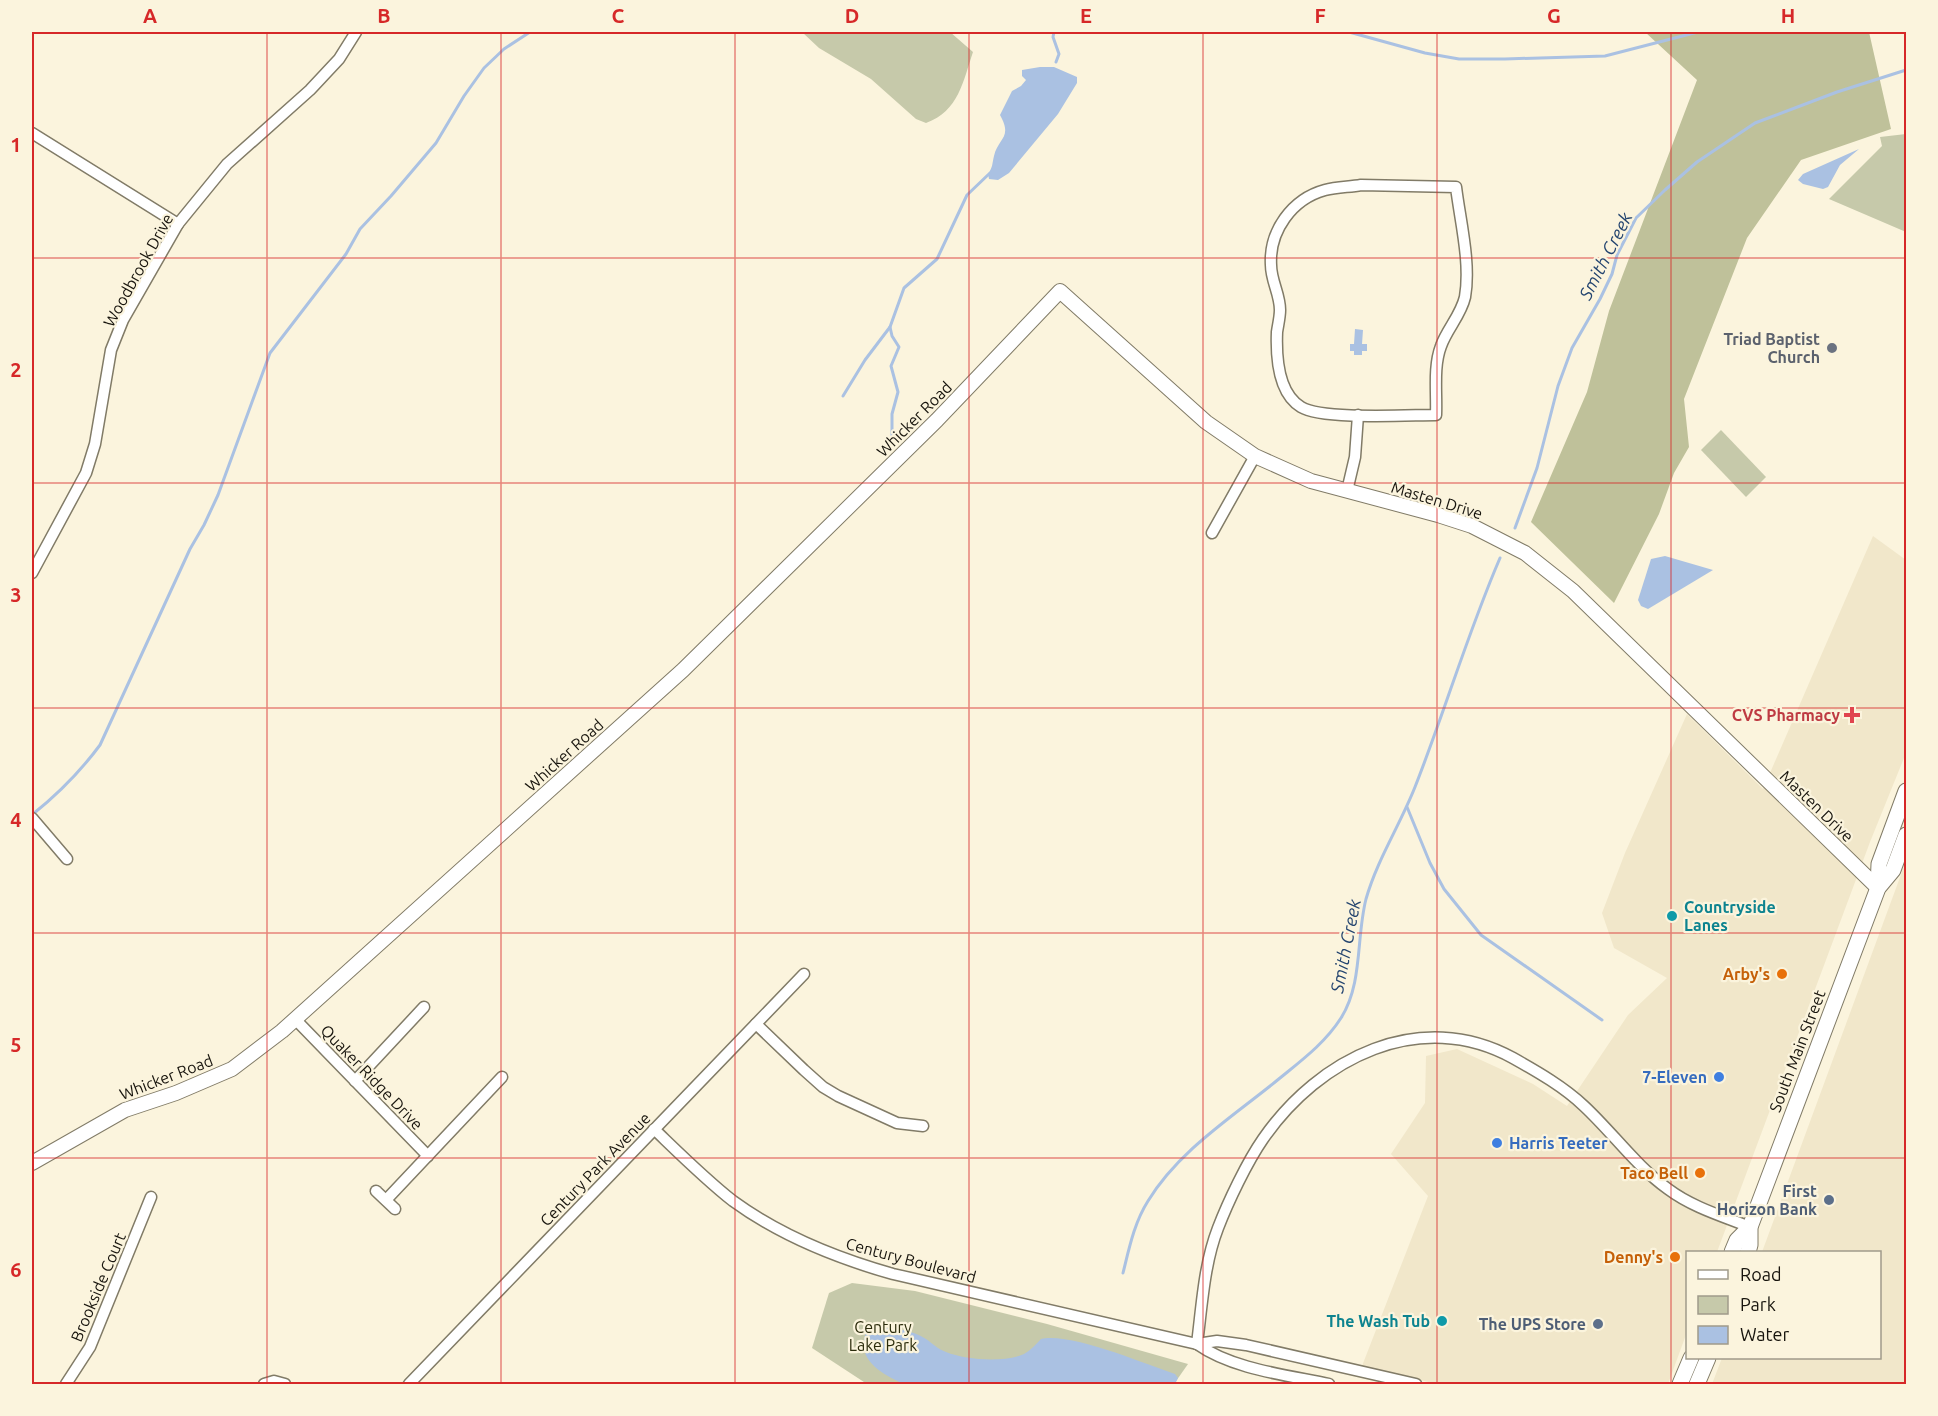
<svg xmlns="http://www.w3.org/2000/svg" width="1938" height="1416" font-family="Ubuntu,sans-serif">
  <style>
    .built { fill: #f1e7ca }
    .green { fill: #c6c9aa }
    .forest { fill: #bfc19a }
    .water { fill: #aac1e2 }
    .lines { fill: none; stroke-linecap: round; stroke-linejoin: round }
    .stream { stroke: #aac1e2; stroke-width: 3 }
    .street-casing { stroke: #817b67; stroke-width: 13 }
    .secondary-casing { stroke: #817b67; stroke-width: 16 }
    .primary-casing { stroke: #817b67; stroke-width: 17 }
    .street { stroke: #fff; stroke-width: 10 }
    .secondary { stroke: #fff; stroke-width: 14 }
    .primary { stroke: #fff; stroke-width: 15 }
    .grid { fill: none; stroke: #d62828; stroke-width: 1.5; stroke-opacity: 0.55 }
    .worship-dot { fill: #6b7280; stroke: #fbf4dd; stroke-width: 2 }
    .health-dot { fill: #e0444e; stroke: #fbf4dd; stroke-width: 2 }
    .culture-dot { fill: #0f9aa8; stroke: #fbf4dd; stroke-width: 2 }
    .food-dot { fill: #e8710a; stroke: #fbf4dd; stroke-width: 2 }
    .shop-dot { fill: #3f7fe0; stroke: #fbf4dd; stroke-width: 2 }
    .service-dot { fill: #5c6f8a; stroke: #fbf4dd; stroke-width: 2 }
    .labels { text-anchor: middle; stroke-width: 4.5; stroke-linejoin: round; paint-order: stroke }
    .street-label { font-size: 16px; fill: #17140d; stroke: #fbf4dd }
    .worship-label { font-size: 16px; font-weight: bold; fill: #5b616d; stroke: #fbf4dd; text-anchor: end }
    .health-label { font-size: 16px; font-weight: bold; fill: #be3a42; stroke: #fbf4dd; text-anchor: end }
    .culture-label { font-size: 16px; font-weight: bold; fill: #0d838f; stroke: #fbf4dd; text-anchor: start }
    .food-label { font-size: 16px; font-weight: bold; fill: #c56008; stroke: #fbf4dd; text-anchor: end }
    .shop-label { font-size: 16px; font-weight: bold; fill: #366cbe; stroke: #fbf4dd; text-anchor: end }
    .service-label { font-size: 16px; font-weight: bold; fill: #4e5e75; stroke: #fbf4dd; text-anchor: end }
    .park-label { font-size: 16px; fill: #2b2c0c; stroke: #fbf4dd }
    .water-label { font-size: 18px; font-style: italic; fill: #23446f; stroke: #fbf4dd }
    .neatline { fill: none; stroke: #d62828; stroke-width: 2 }
    .grid-label { font-size: 20px; text-anchor: middle; font-weight: bold; fill: #d62828 }
  </style>
  <rect width="100%" height="100%" fill="#fbf4dd"/>
  <g class="built">
    <path d="M1873 536 1906 560V753L1870 842 1717 1252H1688L1687 1332 1668 1384H1437L1362 1366 1428 1196 1391 1154 1425 1103 1426 1056 1457 1049 1533 1084 1567 1106 1628 1015 1667 978 1614 948 1602 913 1625 853 1687 714 1763 789Z"/>
    <path d="M1906 861V1384H1712L1722 1358H1880V1252H1762Z"/>
  </g>
  <g class="green">
    <path d="M802 32H950L973 52C963 81 959 111 926 123L916 119 871 79 819 48Z"/>
    <path d="M1906 134V232L1829 199 1882 146 1880 137Z"/>
    <path d="M1721 430 1766 477 1746 497 1701 450Z"/>
    <path d="M852 1283 915 1291 1047 1324 1188 1364 1174 1384H867L812 1348 829 1293Z"/>
  </g>
  <path class="forest" d="M1645 32H1869L1891 129 1801 160 1747 238 1684 399 1689 447 1674 473 1659 514 1614 603 1531 522 1587 392 1609 311 1697 80Z"/>
  <g class="water">
    <path d="M1040 67H1054L1077 77V83L1058 114 1009 173 998 180 989 179 988 174C993 167 992 164 994 156 998 138 1013 138 1000 115L1012 91 1021 86 1026 80 1022 76V70Z"/>
    <path d="M1859 149 1840 165 1828 187 1823 189 1803 184 1798 180 1803 174Z"/>
    <path d="M1355 329 1363 330 1362 344H1367V351H1362V355H1354V351H1350V344H1354Z"/>
    <path d="M1665 556 1713 570 1648 609 1641 606 1638 600 1651 559Z"/>
    <path d="M877 1327C893 1328 913 1330 926 1339 933 1344 938 1349 946 1352 966 1360 1004 1363 1024 1354 1031 1350 1036 1344 1041 1339 1070 1332 1145 1364 1175 1374L1178 1378 1175 1384H904C884 1375 855 1360 866 1333Z"/>
  </g>
  <g class="lines">
    <g class="stream">
      <path d="M1054 32 1053 37 1059 54 1056 62"/>
      <path d="M1349 32 1425 53 1459 59H1505L1605 56 1698 32"/>
      <path d="M843 396 865 360 890 327"/>
      <path d="M892 444V414L898 392 891 366 899 347 892 336 890 327 904 288 937 259 967 195 990 173"/>
      <path d="M1515 528 1537 468 1558 386 1572 348 1600 299 1612 274 1617 255 1636 218 1665 190 1697 162 1755 123 1837 92 1906 70"/>
      <path d="M1407 807 1430 863 1444 889 1481 935 1602 1020"/>
      <path d="M33 814C58 794 80 772 100 745L190 549 204 525 218 495 270 353 346 254 360 229 391 196 436 143 464 96 484 68 504 49 530 32"/>
      <path d="M1123 1273C1129 1249 1134 1223 1148 1201 1180 1149 1234 1116 1280 1078 1302 1060 1325 1043 1341 1018 1363 983 1356 938 1366 899 1377 860 1400 825 1415 787 1445 711 1468 632 1500 558"/>
    </g>
    <defs>
      <g id="street">
        <path d="M32 133 178 224"/>
        <path d="M1361 185 1456 187C1460 220 1471 263 1465 297 1461 315 1447 329 1441 346 1433 367 1437 393 1436 415 1408 415 1322 420 1301 407 1278 393 1276 357 1277 332 1278 325 1280 317 1280 310 1280 294 1271 281 1271 265 1269 231 1292 199 1325 190 1337 187 1350 187 1361 185Z"/>
        <path d="M1347 491 1355 457 1358 415"/>
        <path d="M1212 533 1255 456"/>
        <path d="M32 573 86 473 95 444 111 350 123 320 178 224 227 164 310 90 339 59 356 32"/>
        <path d="M32 818 67 859"/>
        <path d="M295 1019 428 1156"/>
        <path d="M756 1024 804 1070 823 1087 838 1096 897 1123 923 1126"/>
        <path d="M355 1081 424 1007"/>
        <path d="M654 1129C680 1154 705 1179 733 1201 781 1236 836 1258 893 1274L1197 1344 1217 1341 1246 1345 1416 1384"/>
        <path d="M376 1191 395 1209"/>
        <path d="M386 1200 502 1077"/>
        <path d="M1197 1344C1202 1305 1204 1264 1218 1228 1228 1202 1247 1162 1263 1139 1319 1058 1420 1007 1513 1058 1538 1072 1564 1087 1584 1106 1613 1133 1636 1166 1668 1189 1692 1207 1722 1216 1750 1227"/>
        <path d="M1197 1344C1232 1369 1286 1375 1329 1384"/>
        <path d="M66 1384 90 1347 151 1197"/>
        <path d="M264 1384 274 1381 285 1384"/>
        <path d="M409 1384 804 974"/>
      </g>
      <path id="secondary" d="M32 1163 125 1110 176 1093 232 1069 282 1031 683 670 937 420 1060 291 1206 422 1255 456 1311 481 1438 515 1472 526 1525 553 1573 591 1878 888"/>
      <g id="primary">
        <path d="M1878 888 1879 864 1906 791"/>
        <path d="M1732 1252 1737 1240 1750 1227"/>
        <path d="M1748 1252 1750 1245V1227L1878 888 1893 870 1906 835"/>
        <path d="M1680 1384 1691 1358"/>
        <path d="M1697 1384 1708 1358"/>
      </g>
    </defs>
    <use href="#street" class="street-casing"/>
    <use href="#secondary" class="secondary-casing"/>
    <use href="#primary" class="primary-casing"/>
    <use href="#street" class="street"/>
    <use href="#secondary" class="secondary"/>
    <use href="#primary" class="primary"/>
  </g>
  <path class="grid" d="M267 32V1384M501 32V1384M735 32V1384M969 32V1384M1203 32V1384M1437 32V1384M1671 32V1384M32 258H1906M32 483H1906M32 708H1906M32 933H1906M32 1158H1906"/>
  <circle class="worship-dot" cx="1832" cy="348" r="6"/>
  <path class="health-dot" d="M1849 706h6v6h6v6h-6v6h-6v-6h-6v-6h6z"/>
  <g class="culture-dot">
    <circle cx="1672" cy="916" r="6"/>
    <circle cx="1442" cy="1321" r="6"/>
  </g>
  <g class="food-dot">
    <circle cx="1782" cy="974" r="6"/>
    <circle cx="1700" cy="1173" r="6"/>
    <circle cx="1675" cy="1257" r="6"/>
  </g>
  <g class="shop-dot">
    <circle cx="1719" cy="1077" r="6"/>
    <circle cx="1497" cy="1143" r="6"/>
  </g>
  <g class="service-dot">
    <circle cx="1829" cy="1200" r="6"/>
    <circle cx="1598" cy="1324" r="6"/>
  </g>
  <g class="labels">
    <g class="street-label">
      <text transform="translate(138 270) rotate(-61)" y="6">Woodbrook Drive</text>
      <text transform="translate(914 419) rotate(-45)" y="6">Whicker Road</text>
      <text transform="translate(1437 500) rotate(17)" y="6">Masten Drive</text>
      <text transform="translate(564 755) rotate(-42)" y="6">Whicker Road</text>
      <text transform="translate(1817 806) rotate(44)" y="6">Masten Drive</text>
      <text transform="translate(1797 1051) rotate(-69)" y="6">South Main Street</text>
      <text transform="translate(166 1077) rotate(-21)" y="6">Whicker Road</text>
      <text transform="translate(372 1077) rotate(46)" y="6">Quaker Ridge Drive</text>
      <text transform="translate(595 1169) rotate(-46)" y="6">Century Park Avenue</text>
      <text transform="translate(911 1260) rotate(15)" y="6">Century Boulevard</text>
      <text transform="translate(98 1287) rotate(-67)" y="6">Brookside Court</text>
    </g>
    <g class="worship-label">
      <text x="1820" y="345">Triad Baptist<tspan x="1820" dy="18">Church</tspan></text>
    </g>
    <g class="health-label">
      <text x="1840" y="721">CVS Pharmacy</text>
    </g>
    <g class="culture-label">
      <text x="1684" y="913">Countryside<tspan x="1684" dy="18">Lanes</tspan></text>
      <text x="1430" y="1327" text-anchor="end">The Wash Tub</text>
    </g>
    <g class="food-label">
      <text x="1770" y="980">Arby's</text>
      <text x="1688" y="1179">Taco Bell</text>
      <text x="1663" y="1263">Denny's</text>
    </g>
    <g class="shop-label">
      <text x="1707" y="1083">7-Eleven</text>
      <text x="1509" y="1149" text-anchor="start">Harris Teeter</text>
    </g>
    <g class="service-label">
      <text x="1817" y="1197">First<tspan x="1817" dy="18">Horizon Bank</tspan></text>
      <text x="1586" y="1330">The UPS Store</text>
    </g>
    <g class="park-label">
      <text x="883" y="1333">Century<tspan x="883" dy="18">Lake Park</tspan></text>
    </g>
    <g class="water-label">
      <text transform="translate(1606 256) rotate(-63)" y="6">Smith Creek</text>
      <text transform="translate(1346 946) rotate(-79)" y="6">Smith Creek</text>
    </g>
  </g>
  <rect width="1938" height="1416" fill="none" stroke="#fbf4dd" stroke-width="66"/>
  <rect x="1686" y="1251" width="195" height="108" fill="#fbf4dd" stroke="#a09a8a" stroke-width="1.5"/>
  <rect x="1698" y="1270" width="30" height="9" fill="#ffffff" stroke="#a09a8a" stroke-width="1.5"/>
  <text x="1740" y="1281" font-size="18" fill="#17140d">Road</text>
  <rect x="1698" y="1296" width="30" height="18" fill="#c6c9aa" stroke="#a09a8a" stroke-width="1.5"/>
  <text x="1740" y="1311" font-size="18" fill="#17140d">Park</text>
  <rect x="1698" y="1326" width="30" height="18" fill="#aac1e2" stroke="#a09a8a" stroke-width="1.5"/>
  <text x="1740" y="1341" font-size="18" fill="#17140d">Water</text>
  <rect x="33" y="33" width="1872" height="1350" class="neatline"/>
  <g class="grid-label">
    <text x="150" y="23">A</text>
    <text x="384" y="23">B</text>
    <text x="618" y="23">C</text>
    <text x="852" y="23">D</text>
    <text x="1086" y="23">E</text>
    <text x="1320" y="23">F</text>
    <text x="1554" y="23">G</text>
    <text x="1788" y="23">H</text>
    <text x="16" y="152">1</text>
    <text x="16" y="377">2</text>
    <text x="16" y="602">3</text>
    <text x="16" y="827">4</text>
    <text x="16" y="1052">5</text>
    <text x="16" y="1277">6</text>
  </g>
</svg>
